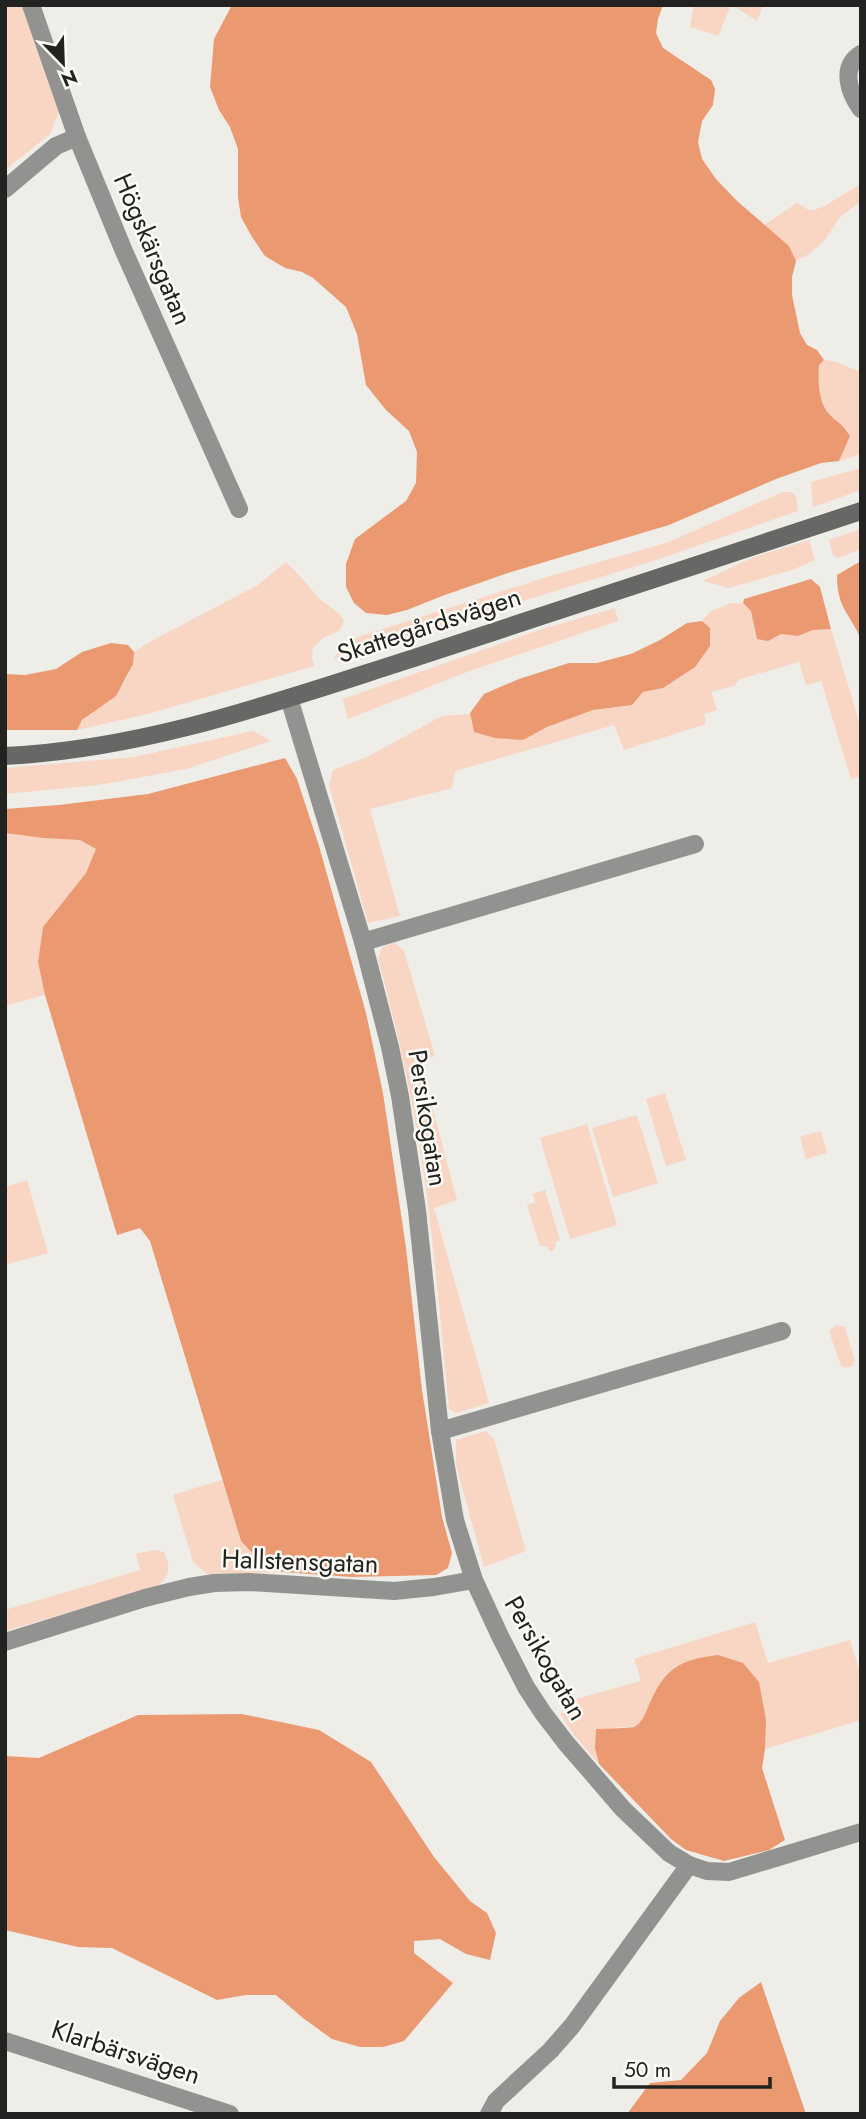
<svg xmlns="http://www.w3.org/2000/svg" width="866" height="2119" font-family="Jost,sans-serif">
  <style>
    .green { fill: #f9d5c3 }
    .forest { fill: #ea9970 }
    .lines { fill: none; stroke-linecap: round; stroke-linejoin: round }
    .street { stroke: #929390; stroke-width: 18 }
    .secondary { stroke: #676865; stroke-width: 18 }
    .labels { text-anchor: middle; stroke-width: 5; stroke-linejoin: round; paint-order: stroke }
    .street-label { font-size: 26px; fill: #222220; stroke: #fcfbf5 }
  </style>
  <rect width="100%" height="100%" fill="#efede8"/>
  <g class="green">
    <path d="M5 5H23L59 112 50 134 5 170Z"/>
    <path d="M694 5H731L718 36 690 27Z"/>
    <path d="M732 5H763L757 21Z"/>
    <path d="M861 184V202L841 216 824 241 809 254 796 261 789 246 764 225 797 203 810 211 823 207Z"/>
    <path d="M824 360 836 362 861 372V454L839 461 850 435C842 423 839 424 830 415 818 403 818 381 819 365Z"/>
    <path d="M861 468V490L813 507 811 482Z"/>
    <path d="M783 492H792L796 496 798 511 653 561 334 659 341 645 361 636 550 576 666 543Z"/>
    <path d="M861 529V549L838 558 833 555 829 540Z"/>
    <path d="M809 540 815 560 792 570 729 588 703 581 754 557Z"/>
    <path d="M286 562C298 573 308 585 318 597 326 606 339 610 344 621L339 631 323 638 313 648 312 658 314 666 148 714 77 730C83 717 89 716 100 707 119 693 132 677 134 652L155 639 258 585Z"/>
    <path d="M731 603H743L751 611 757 638 781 634 798 636 813 630 831 629 861 728V776L851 779 821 681 806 685 799 662 740 679 734 686 711 692 717 710 704 714 706 724 624 750 614 725 455 771 452 788 370 809 400 916 368 923 329 785 333 770 367 757 442 716 470 714 474 732 522 740 547 727 593 710 632 705 643 692 663 688 710 628 702 621 710 612Z"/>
    <path d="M615 608 618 621 472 670 348 719 343 699 539 630Z"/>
    <path d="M253 731 271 741 186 769 98 785 5 794V768L134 757Z"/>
    <path d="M5 833 43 838 80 840 97 849 86 873 43 927 38 962 45 995 5 1006Z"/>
    <path d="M395 942 404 951 435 1056 420 1061 457 1200 434 1208 489 1403 456 1413 449 1409C442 1338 436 1268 427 1197 417 1116 399 1036 378 958L382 948Z"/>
    <path d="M665 1093 686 1160 666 1166 646 1099Z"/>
    <path d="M637 1115 658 1183 613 1197 592 1128Z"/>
    <path d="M587 1124 617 1225 570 1239 540 1138Z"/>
    <path d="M821 1131 827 1153 806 1159 800 1137Z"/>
    <path d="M27 1180 48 1253 5 1265V1187Z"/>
    <path d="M545 1190 560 1240 556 1242 555 1249 550 1251 547 1246H540L527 1205 535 1202 533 1194Z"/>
    <path d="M836 1325 845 1327 855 1361 852 1366 846 1368 841 1366 829 1331Z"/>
    <path d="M486 1431 494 1439 526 1551 484 1567 456 1465V1440Z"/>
    <path d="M222 1480 241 1541 254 1555 282 1572 207 1574 193 1562 173 1495Z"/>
    <path d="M155 1550 164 1552C171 1567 170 1574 158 1586L5 1631V1610L140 1570 136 1554Z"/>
    <path d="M755 1622 768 1663 850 1640 861 1676V1720L765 1749 766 1720 654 1694C645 1715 645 1730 618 1727L595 1748 599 1764 574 1735 560 1714 574 1709 572 1700 641 1681 634 1659Z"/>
  </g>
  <g class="forest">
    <path d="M232 5H663L658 19 656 33 663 48 711 80 715 89 713 105 702 121 698 142 702 159 716 179 737 201 789 246 796 261 792 277V295L800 333 807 345 817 350 824 360 819 365C818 381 818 403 830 415 839 424 842 423 850 436L839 461 821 463 776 479 669 525 511 572 442 596 407 610 387 615 366 613 354 603 346 587V564L355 539 406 501 416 483 417 452 409 431 386 410 366 385 357 334 346 307 313 278 302 272 285 268 265 256 252 237 241 217 238 197V149L230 127 219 110 210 87 214 39Z"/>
    <path d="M861 561V639C849 612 837 608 837 575Z"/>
    <path d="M811 579 820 587 831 629 813 630 798 636 781 634 768 641 757 639 751 611 743 603 744 599Z"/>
    <path d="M702 621 710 628V646L695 667 663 688 643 692 632 705 593 710 547 727 523 740 495 738 474 732 470 713 484 694 519 679 569 663H597L631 654 660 640 687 623Z"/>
    <path d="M111 643 128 645 134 652 133 664 116 696 82 720 77 730H5V674L25 675 56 669 82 652Z"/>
    <path d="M285 758 297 779 319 846 366 1013 383 1093 406 1248 422 1390 442 1517 452 1553 448 1568 436 1575 352 1577 282 1572 254 1555 241 1541 150 1241 140 1228 117 1235 45 995 38 962 43 927 86 873 96 849 80 840 43 838 5 833V809L59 805 148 794Z"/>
    <path d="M718 1655 743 1663 759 1682 766 1720 765 1749 762 1768 785 1840 769 1850 724 1861 686 1850 671 1839 599 1764 595 1748 596 1729C603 1729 630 1728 634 1727 643 1722 645 1714 649 1705 665 1668 679 1660 718 1655Z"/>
    <path d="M242 1714 319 1730 371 1762 434 1857 470 1901 487 1913 496 1933 490 1960 466 1954 440 1939 414 1941V1953L453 1983 404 2041 383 2047H360L332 2039 303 2018 276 1995H246L217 2000 112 1948 78 1947 5 1930V1756L39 1758 138 1715Z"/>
    <path d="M761 1982 806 2114H627L650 2083 681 2080 707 2053 720 2021 739 1998Z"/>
  </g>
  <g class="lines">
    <g class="street">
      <path d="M31 5 77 137 123 249 239 509"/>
      <path d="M861 54C840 67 849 93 861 109"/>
      <path d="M5 189 56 146 77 137"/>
      <path d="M289 698 363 942 390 1047 400 1096 417 1210 440 1431 455 1520 474 1580 500 1636 526 1687 543 1713 566 1743 623 1809 669 1853 689 1865 707 1871 729 1872 861 1832"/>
      <path d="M363 942 695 844"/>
      <path d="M440 1431 782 1331"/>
      <path d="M5 1642 145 1598 189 1587 214 1583 249 1582 394 1591 434 1587 474 1580"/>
      <path d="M5 2041 230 2114"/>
      <path d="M489 2114 496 2101 550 2051 572 2026 689 1865"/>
    </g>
    <path class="secondary" d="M5 756C148 749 282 700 417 657 565 609 713 561 861 511"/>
  </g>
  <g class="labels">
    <g class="street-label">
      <text transform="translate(153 249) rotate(67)" y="9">Högskärsgatan</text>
      <text transform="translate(429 625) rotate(-18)" y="9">Skattegårdsvägen</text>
      <text transform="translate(428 1118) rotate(81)" y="9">Persikogatan</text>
      <text transform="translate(300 1561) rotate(2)" y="9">Hallstensgatan</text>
      <text transform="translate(546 1658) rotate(60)" y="9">Persikogatan</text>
      <text transform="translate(126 2052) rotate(18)" y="9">Klarbärsvägen</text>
    </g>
  </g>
  <rect width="866" height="2119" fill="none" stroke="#222220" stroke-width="14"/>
  <g transform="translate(63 63) rotate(157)" stroke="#fcfbf5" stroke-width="5" paint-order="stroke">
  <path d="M0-5L12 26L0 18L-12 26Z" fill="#222220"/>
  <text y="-10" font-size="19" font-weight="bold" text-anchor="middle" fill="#222220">N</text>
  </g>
  <path d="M614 2077v10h156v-10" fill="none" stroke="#222220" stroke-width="3.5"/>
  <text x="624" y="2077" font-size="21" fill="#222220" stroke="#fcfbf5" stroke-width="5" paint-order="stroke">50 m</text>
</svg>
